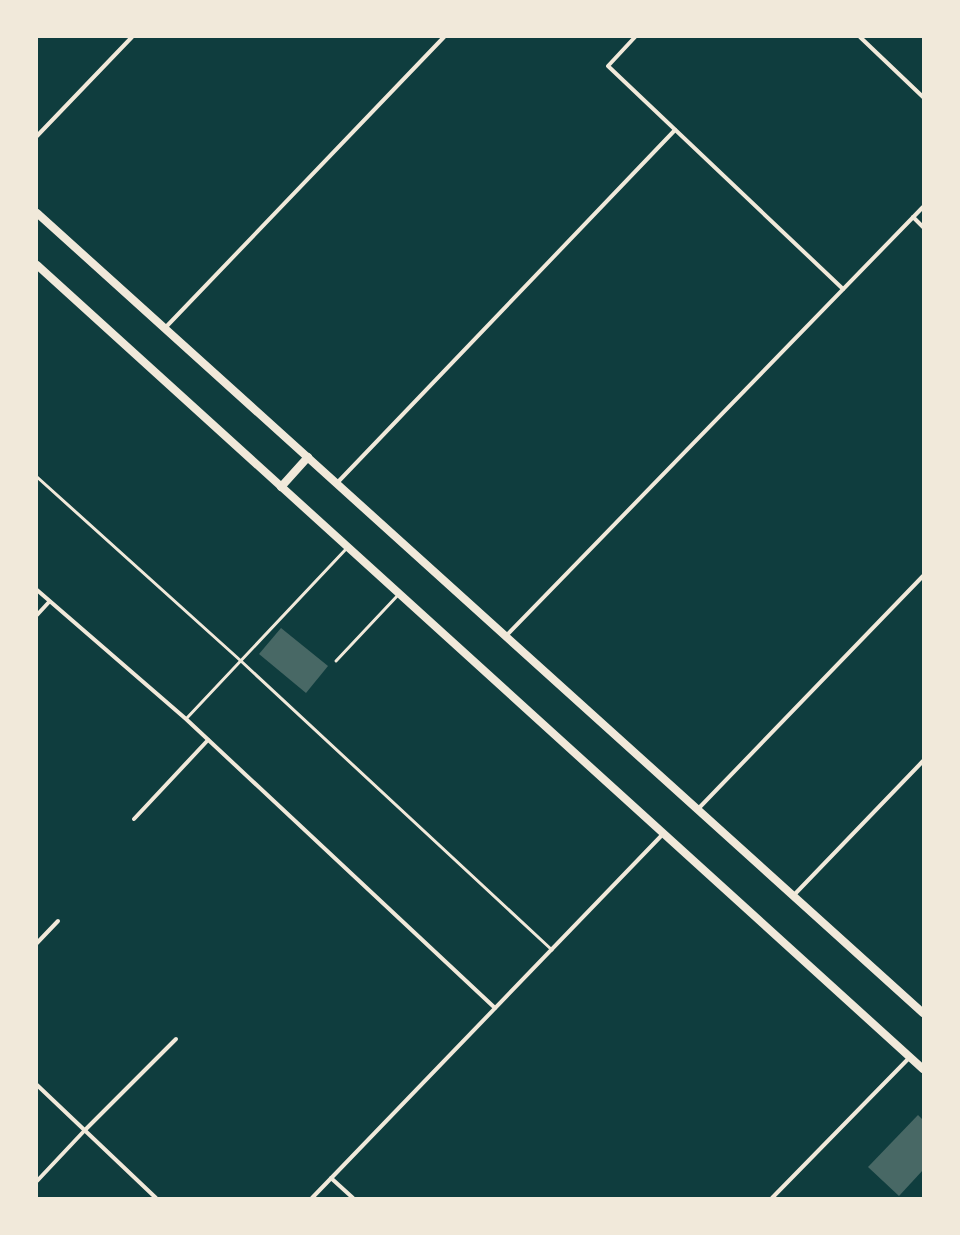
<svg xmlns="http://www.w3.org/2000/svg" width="960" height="1235" font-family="'Fira Sans',sans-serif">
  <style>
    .building { fill: #486865 }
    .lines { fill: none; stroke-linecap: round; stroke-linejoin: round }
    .service { stroke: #f1e9da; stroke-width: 3 }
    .minor { stroke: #f1e9da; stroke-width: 4 }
    .secondary { stroke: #f1e9da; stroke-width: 8 }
  </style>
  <rect width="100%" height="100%" fill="#0f3d3e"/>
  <g class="building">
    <path d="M281 628 328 666 306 693 259 654Z"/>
    <path d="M918 1115 923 1120V1170L899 1196 868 1167Z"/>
  </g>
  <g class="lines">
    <g class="service">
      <path d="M37 477 241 661 552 950"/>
      <path d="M336 661 399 594"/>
      <path d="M186 719 347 548"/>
    </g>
    <g class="minor">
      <path d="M635 37 608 66 843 289"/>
      <path d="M860 37 923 97"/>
      <path d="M37 136 132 37"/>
      <path d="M913 217 923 227"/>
      <path d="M165 328 444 37"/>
      <path d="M337 483 675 130"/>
      <path d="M37 590 186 719 495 1008"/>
      <path d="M37 615 49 602"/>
      <path d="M506 636 923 207"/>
      <path d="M698 809 923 576"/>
      <path d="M134 819 208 740"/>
      <path d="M793 896 923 761"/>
      <path d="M37 943 58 921"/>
      <path d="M37 1085 156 1198"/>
      <path d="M331 1178 353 1198"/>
      <path d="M37 1181 85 1130 176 1039"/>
      <path d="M312 1198 663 834"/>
      <path d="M772 1198 910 1057"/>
    </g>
    <g class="secondary">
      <path d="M37 213 923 1013"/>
      <path d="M37 265 923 1069"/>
      <path d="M281 487 308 457"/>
    </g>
  </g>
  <rect width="960" height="1235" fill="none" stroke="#f1e9da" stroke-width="76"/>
</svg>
